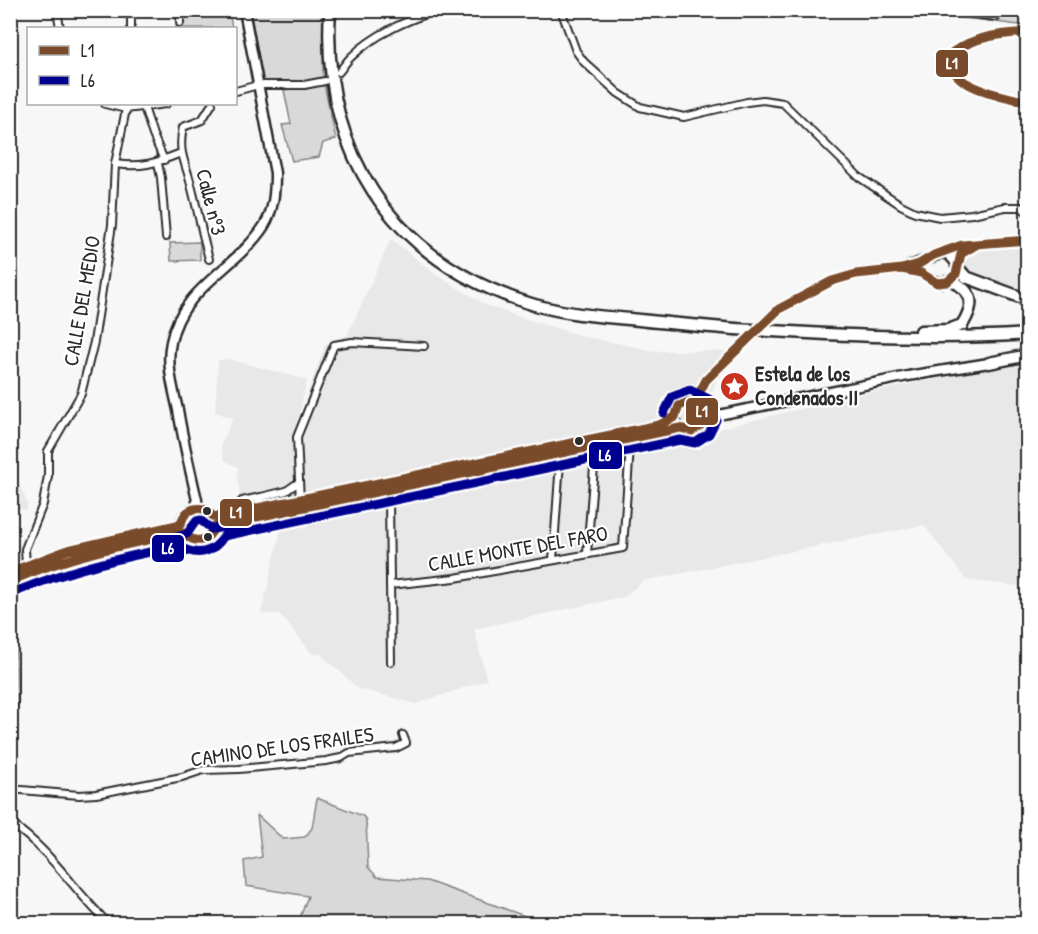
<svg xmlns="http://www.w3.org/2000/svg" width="1038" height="934" font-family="'Patrick Hand',sans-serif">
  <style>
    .built { fill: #e8e8e8 }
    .green { fill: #d9d9d9; stroke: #828282; stroke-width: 1.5 }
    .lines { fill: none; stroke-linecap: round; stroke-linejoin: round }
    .street-casing { stroke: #2b2b2b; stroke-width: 10 }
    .secondary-casing { stroke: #2b2b2b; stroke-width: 13 }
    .highway-casing { stroke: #2b2b2b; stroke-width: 15 }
    .street { stroke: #fff; stroke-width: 6 }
    .secondary { stroke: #fff; stroke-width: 8 }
    .highway { stroke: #fff; stroke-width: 10 }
    .highway-bridge-casing { stroke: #2b2b2b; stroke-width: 15; stroke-linecap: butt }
    .highway-bridge { stroke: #fff; stroke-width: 10 }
    .bus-1-casing { stroke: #fff; stroke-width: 14 }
    .bus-2-casing { stroke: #fff; stroke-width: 14 }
    .bus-1 { stroke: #7a4b2a; stroke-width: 9 }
    .bus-2 { stroke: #000090; stroke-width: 9 }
    .bus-dot { fill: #2b2b2b; stroke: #fff; stroke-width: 2 }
    .labels { text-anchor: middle; stroke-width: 4.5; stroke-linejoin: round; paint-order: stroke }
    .street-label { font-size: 21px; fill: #2b2b2b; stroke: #fff }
    .poi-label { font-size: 21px; font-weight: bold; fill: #2b2b2b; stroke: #fff; text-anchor: start }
    .line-badge { stroke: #fff; stroke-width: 2 }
    .badge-label { font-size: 16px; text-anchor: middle; font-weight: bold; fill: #fff }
  </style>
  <rect width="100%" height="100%" fill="#f7f7f7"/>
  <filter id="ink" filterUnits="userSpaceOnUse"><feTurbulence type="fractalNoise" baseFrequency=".0167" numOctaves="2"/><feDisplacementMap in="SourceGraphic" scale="12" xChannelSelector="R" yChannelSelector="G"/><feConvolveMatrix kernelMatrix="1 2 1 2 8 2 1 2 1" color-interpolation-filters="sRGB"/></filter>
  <g filter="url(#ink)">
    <g class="built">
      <path d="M391 239 435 274 453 285 488 306 526 319 586 337 655 351H727L711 395 718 429 866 393 1027 361V580L1019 586 966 580 924 525 643 581 624 597 474 629 487 680 416 704 359 689 320 654H312L280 614H261L283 521 293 495 241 506 237 473 239 468 224 460 221 445 233 418 215 412 218 360 229 359 307 380 297 424 325 345 334 339 347 336Z"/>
      <path d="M1027 242V291L966 271 963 261 969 251Z"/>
      <path d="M10 464 28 504 26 510 11 508Z"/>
    </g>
    <g class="green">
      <path d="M229 10 232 28H176V26L183 25V11Z"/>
      <path d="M935 10 1027 11V26L934 14Z"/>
      <path d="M250 11H323V78L298 84H264Z"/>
      <path d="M324 84 336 139 323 143 319 157 292 161 282 125 291 124 284 90Z"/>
      <path d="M200 242V260L171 261 170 243Z"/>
      <path d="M13 585 18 703 11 734 10 586Z"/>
      <path d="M317 798 363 816 366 820 368 867 377 877 427 881 525 916 524 923H298L308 896 246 886 244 861 262 857 257 815 283 839 305 837 312 828Z"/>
    </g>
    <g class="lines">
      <defs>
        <g id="street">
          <path d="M57 10 60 28"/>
          <path d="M180 10V23"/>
          <path d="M561 10 576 51 584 62 618 93 640 107 684 117 747 102 763 100 783 103 859 177 901 205 915 212 940 217 972 214 1005 207H1021L1028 213"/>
          <path d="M945 10 997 17 998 10"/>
          <path d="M131 28V10"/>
          <path d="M339 72C343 67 346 62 351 57 375 34 405 21 437 10"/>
          <path d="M236 91 258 85H304L325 81"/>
          <path d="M105 104 126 109 166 104"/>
          <path d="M144 107 153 135 164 160"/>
          <path d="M158 163 161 178 166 237"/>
          <path d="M115 164C142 168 156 163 181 153"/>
          <path d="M943 253 962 245 1028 240"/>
          <path d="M209 259C202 233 197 207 190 181 184 158 178 152 183 127L202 120 212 104"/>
          <path d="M956 263 960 254 972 246"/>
          <path d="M389 498 391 662"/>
          <path d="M242 501 261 497"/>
          <path d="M300 501 297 437 334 345 352 342 424 346"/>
          <path d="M363 502 663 441 682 437 692 431"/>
          <path d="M255 510 261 497 286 491 299 482"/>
          <path d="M587 553 595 455"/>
          <path d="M553 560 560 462"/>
          <path d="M26 565 25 549 43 504 48 476V451L81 394 94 342 112 225 115 164 127 104"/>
          <path d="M390 585 455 578 623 548 630 447"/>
          <path d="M10 789 79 795 96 794 182 777 203 770 239 769 326 761 341 758 349 753 396 748 406 743 403 735"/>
          <path d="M10 823C50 849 75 892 109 924"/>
        </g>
        <g id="secondary">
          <circle cx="689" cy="417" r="14"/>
          <path d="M694 403 706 380 779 309 832 281 856 274 902 269 943 253 949 255 956 263 957 271 954 277 942 283 933 280 921 273 902 269"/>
          <path d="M704 418 908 376 989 363"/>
          <circle cx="198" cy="525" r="17"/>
          <path d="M197 508V500C190 470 183 440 178 410 173 388 166 364 171 342 181 288 237 268 264 226 274 210 275 191 275 173L244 10"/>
          <path d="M214 517 659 425 675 417"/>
          <path d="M215 526 680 428"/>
          <path d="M10 572 68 550 181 524"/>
          <path d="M10 581 70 558 183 533"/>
        </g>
        <g id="highway">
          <path d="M330 10C321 150 390 257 522 301 557 313 594 316 630 319 665 323 700 326 735 329"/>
          <path d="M957 267 966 277 1028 300"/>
          <path d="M771 331C857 336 942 340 1028 334"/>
          <path d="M921 331 948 330 962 325C975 304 974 293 952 280"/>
          <path d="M989 363 1028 355"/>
        </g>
      </defs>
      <use href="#street" class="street-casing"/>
      <use href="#secondary" class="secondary-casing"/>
      <use href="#highway" class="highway-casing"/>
      <use href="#street" class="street"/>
      <use href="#secondary" class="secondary"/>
      <use href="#highway" class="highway"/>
      <defs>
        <path id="highway-bridge" d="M735 329 771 331"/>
      </defs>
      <use href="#highway-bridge" class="highway-bridge-casing"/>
      <use href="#highway-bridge" class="highway-bridge"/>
      <defs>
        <g id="bus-1">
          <path d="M1028 32C1000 34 976 36 953 52 952 58 951 65 954 71 964 90 1008 97 1028 102"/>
          <path d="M902 269 921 273 937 283 947 282 956 274 961 254 976 245"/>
          <path d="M694 403 706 380 779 309 832 281 856 274 902 269 919 264 934 255 962 245 1028 240"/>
          <path d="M10 572 68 550 181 524C184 511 192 507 205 509L214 517 659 425 675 417 679 406 689 402 697 405 704 414 700 426 692 431 680 428 215 526C208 542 196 545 183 533 124 544 66 557 10 581"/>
        </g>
        <g id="bus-2">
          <path d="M160 542 187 534 196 521 200 520 212 529 241 525"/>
          <path d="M15 592C68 570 123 557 179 546 196 557 213 554 224 536L680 440 695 443 709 434 716 420 709 399 690 390 672 397 664 413"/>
        </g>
      </defs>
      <use href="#bus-1" class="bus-1-casing"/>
      <use href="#bus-2" class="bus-2-casing"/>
      <use href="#bus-1" class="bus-1"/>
      <use href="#bus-2" class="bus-2"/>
    </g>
  </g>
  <defs>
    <symbol id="sight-disc" viewBox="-11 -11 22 22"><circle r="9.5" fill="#c8321e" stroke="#fff"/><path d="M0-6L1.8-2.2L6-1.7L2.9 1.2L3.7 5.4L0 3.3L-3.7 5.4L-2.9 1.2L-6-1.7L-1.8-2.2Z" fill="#fff"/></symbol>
  </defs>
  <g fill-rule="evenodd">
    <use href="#sight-disc" x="718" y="370" width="33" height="33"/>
  </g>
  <g class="bus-dot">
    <circle cx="579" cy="441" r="5"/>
    <circle cx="207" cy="511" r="5"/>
    <circle cx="208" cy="537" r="5"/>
  </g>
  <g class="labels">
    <g class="street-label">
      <text transform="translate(211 202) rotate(76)" y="7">Calle nº3</text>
      <text transform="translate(82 301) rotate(-80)" y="7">CALLE DEL MEDIO</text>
      <text transform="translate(518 549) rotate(-10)" y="7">CALLE MONTE DEL FARO</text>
      <text transform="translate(282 747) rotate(-8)" y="7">CAMINO DE LOS FRAILES</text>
    </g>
    <g class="poi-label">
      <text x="755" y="381">Estela de los<tspan x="755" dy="24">Condenados II</tspan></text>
    </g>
  </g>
  <g class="line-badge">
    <rect x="935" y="49" width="34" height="29" rx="6" fill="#7a4b2a"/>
    <rect x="685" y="397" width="34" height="29" rx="6" fill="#7a4b2a"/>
    <rect x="588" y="441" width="35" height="29" rx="6" fill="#000090"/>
    <rect x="219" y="498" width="34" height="29" rx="6" fill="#7a4b2a"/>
    <rect x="151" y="534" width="34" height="29" rx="6" fill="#000090"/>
  </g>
  <g class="badge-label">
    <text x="952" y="69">L1</text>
    <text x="702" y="417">L1</text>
    <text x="605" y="461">L6</text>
    <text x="236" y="518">L1</text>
    <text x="168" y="554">L6</text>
  </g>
  <rect width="1038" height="934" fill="none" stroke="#fff" stroke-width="36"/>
  <rect x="18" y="18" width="1002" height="898" fill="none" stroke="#2b2b2b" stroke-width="2" filter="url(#ink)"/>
  <rect x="27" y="27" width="210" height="78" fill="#ffffff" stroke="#aaaaaa" stroke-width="1.5"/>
  <rect x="39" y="46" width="30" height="9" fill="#7a4b2a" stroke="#aaaaaa" stroke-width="1.5"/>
  <text x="81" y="57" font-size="18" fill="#2b2b2b">L1</text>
  <rect x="39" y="76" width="30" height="9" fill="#000090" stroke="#aaaaaa" stroke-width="1.5"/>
  <text x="81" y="87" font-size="18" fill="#2b2b2b">L6</text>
</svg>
